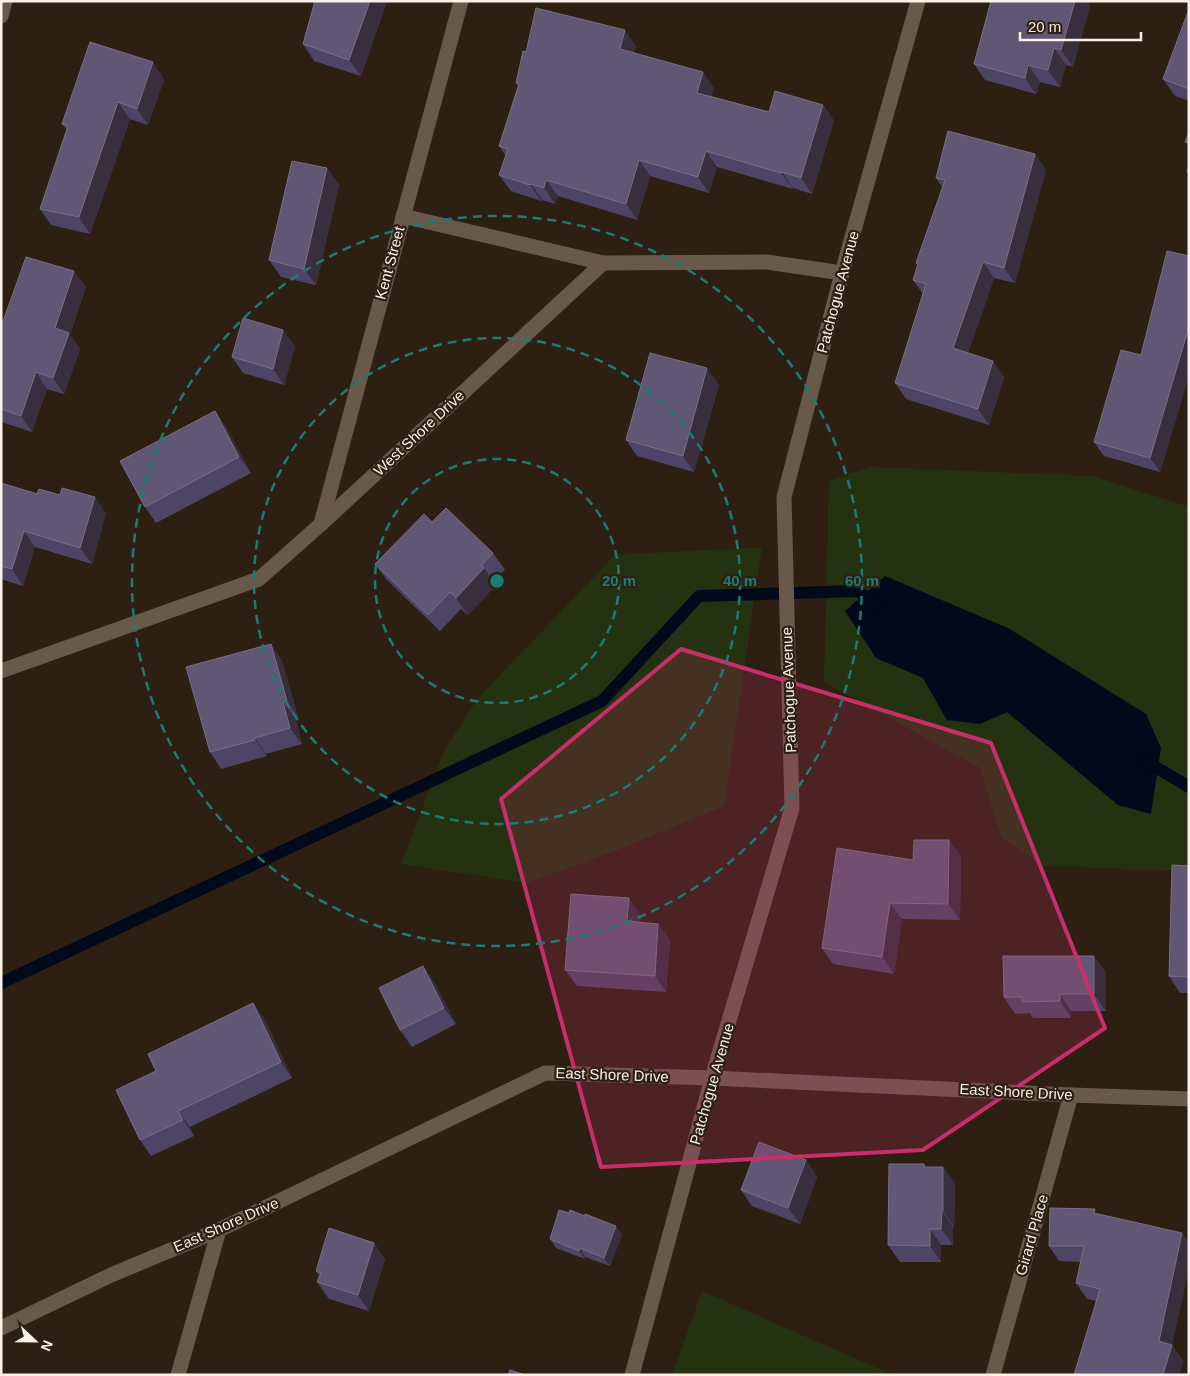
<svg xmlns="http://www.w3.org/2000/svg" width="1190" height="1376" font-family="Helvetica,sans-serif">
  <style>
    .green { fill: #253211; fill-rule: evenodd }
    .water { fill: #000a1b }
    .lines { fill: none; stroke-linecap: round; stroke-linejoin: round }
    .stream { stroke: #000a1b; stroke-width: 12 }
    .minor { stroke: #69594a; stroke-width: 15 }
    .wall { fill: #4d4565 }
    .shaded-wall { fill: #382e3e }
    .building { fill: #5f5773; stroke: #786f85 }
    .marked { fill: #c82e69; fill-opacity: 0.2; stroke: #c82e69; stroke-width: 4; stroke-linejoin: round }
    .ring { fill: none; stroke: #1b7c74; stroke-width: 2.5; stroke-dasharray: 9 6 }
    .labels { text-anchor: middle; stroke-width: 4.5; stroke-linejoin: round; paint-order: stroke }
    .street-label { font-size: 15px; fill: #f9f0e7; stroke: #2d2012 }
    .centre { fill: #1b7c74; stroke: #2d2012; stroke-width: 2.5 }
    .ring-label { font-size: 15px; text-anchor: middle; font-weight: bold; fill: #1b7c74; stroke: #2d2012; stroke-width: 4.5; stroke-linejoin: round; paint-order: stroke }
  </style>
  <rect width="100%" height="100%" fill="#2d2012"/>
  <g class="green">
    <path d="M870 467 1092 476 1189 507V871L1044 866 1002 838 980 768 824 682 829 481ZM923 678 1161 748 1118 805 1007 712 980 724 947 720Z"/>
    <path d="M762 547 724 806 615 851 527 883 401 864 445 749 478 698 615 555Z"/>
    <path d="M702 1291 893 1375H672Z"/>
  </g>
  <path class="water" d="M885 576 1008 628 1146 714 1161 748 1151 814 1118 805 1007 712 980 724 947 720 923 678 876 658 845 611Z"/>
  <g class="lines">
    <g class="stream">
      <path d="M1144 760 1189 787"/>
      <path d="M1 983 602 701 699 596 857 591 876 603"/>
    </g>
    <g class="minor">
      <path d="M1 16 5 1"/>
      <path d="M403 216 603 263"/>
      <path d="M321 524 461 1"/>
      <path d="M1 671 259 579 320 525 603 263 767 262 842 273"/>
      <path d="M1 1328 111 1275 219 1230 545 1073 712 1078 1071 1095 1189 1099"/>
      <path d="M178 1375 219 1230"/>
      <path d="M632 1375 712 1078 792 808 784 497 842 273 918 1"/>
      <path d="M993 1375 1071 1095"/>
    </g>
  </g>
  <g class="wall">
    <path d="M315 1H387L361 76 314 61 303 44Z"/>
    <path d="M991 1H1086L1090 6 1073 67 1066 65 1060 87 1040 82 1036 94 985 80 974 64Z"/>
    <path d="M1189 9V101L1175 96 1163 79Z"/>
    <path d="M636 46 634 53 714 88 711 96 769 112 823 105 834 121 812 194 793 188V189L717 167 709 193 650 176 637 220 558 196 555 204 542 200 541 201 511 191 499 175 506 156 499 146 518 86 516 83 526 52Z"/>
    <path d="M164 79 148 125 130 119 90 234 51 225 40 209 67 130 62 124Z"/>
    <path d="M1035 154 1046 170 1015 283 994 278 968 353 993 361 1004 377 989 425 906 399 895 383 923 294 913 280 918 266 916 263 943 188 936 178Z"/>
    <path d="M327 168 339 185 316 285 281 277 269 260Z"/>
    <path d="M1189 256V375L1160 472 1104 456 1094 442 1141 355Z"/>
    <path d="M74 271 86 287 70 335 80 349 64 394 47 389 32 432 1 422V327Z"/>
    <path d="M295 346 284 385 243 373 232 357Z"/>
    <path d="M719 385 694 472 637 456 626 440Z"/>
    <path d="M215 411 226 427 251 473 156 523 145 507Z"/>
    <path d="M1 483 106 513 92 564 35 547 23 586 1 579Z"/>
    <path d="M432 522 493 553 505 570 493 581 496 585 468 615 461 609 440 631 387 580 375 564Z"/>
    <path d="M271 644 282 661 298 717 295 718 302 744 266 754 267 756 221 769 210 752Z"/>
    <path d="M961 856 960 920 902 919 894 974 833 964 822 948 913 860Z"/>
    <path d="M1189 866V993H1180L1169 976Z"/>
    <path d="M641 915 640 922 658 924 670 940 666 992 577 986 565 970Z"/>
    <path d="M1106 972V1011H1071V1018H1033L1030 1013 1015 1014 1004 997Z"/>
    <path d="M434 982 456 1024 412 1047 400 1030Z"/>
    <path d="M253 1003 265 1020 292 1078 190 1127 194 1136 151 1156 140 1140 156 1071Z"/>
    <path d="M806 1160 817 1177 800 1224 752 1206 741 1190Z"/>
    <path d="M924 1164 926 1167H943L955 1183 954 1227H953V1245H941V1262H900L888 1245Z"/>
    <path d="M1050 1208 1172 1345 1183 1361 1179 1375H1074L1096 1301 1087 1299 1076 1283 1081 1262 1059 1261 1049 1246Z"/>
    <path d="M622 1234 610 1266 585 1257V1259L556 1248 550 1239Z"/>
    <path d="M385 1259 369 1311 329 1299 317 1282 319 1276 316 1271Z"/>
  </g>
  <g class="shaded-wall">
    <path d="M370 1H387L361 76 349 60Z"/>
    <path d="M1075 1H1086L1090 6 1073 67 1061 50Z"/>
    <path d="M625 30 636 46 631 65 620 49Z"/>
    <path d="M1054 48 1066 65 1060 87 1048 70Z"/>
    <path d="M153 62 164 79 148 125 137 109Z"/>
    <path d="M1028 65 1040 82 1036 94 1025 78Z"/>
    <path d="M703 72 714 88 708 109 697 93Z"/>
    <path d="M118 102 130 119 90 234 79 217Z"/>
    <path d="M823 105 834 121 812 194 801 178Z"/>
    <path d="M706 151 717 167 709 193 698 177Z"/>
    <path d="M1035 154 1046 170 1015 283 1004 268Z"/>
    <path d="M639 160 650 176 637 220 626 204Z"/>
    <path d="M327 168 339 185 316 285 304 269Z"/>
    <path d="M782 172 793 188V189L781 173Z"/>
    <path d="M546 180 558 196 555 204 544 188Z"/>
    <path d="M531 184 542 200 541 201 530 185Z"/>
    <path d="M983 262 994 278 964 364 953 348Z"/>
    <path d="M74 271 86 287 70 335 80 349 64 394 53 378 55 328Z"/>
    <path d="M1189 327V375L1160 472 1150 458Z"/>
    <path d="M283 330 295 346 284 385 273 369Z"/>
    <path d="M993 361 1004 377 989 425 978 409Z"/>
    <path d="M707 368 719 385 694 472 683 456Z"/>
    <path d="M36 372 47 389 32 432 21 416Z"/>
    <path d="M215 411 226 427 251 473 239 457Z"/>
    <path d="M95 497 106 513 92 564 80 548Z"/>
    <path d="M24 531 35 547 23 586 12 569Z"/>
    <path d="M484 568 496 585 468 615 456 598Z"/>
    <path d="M271 644 282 661 298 717 287 701Z"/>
    <path d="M283 702 295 718 302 744 290 728Z"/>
    <path d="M255 738 266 754 267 756 255 740Z"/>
    <path d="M949 840 961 856 960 920 948 904Z"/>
    <path d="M629 898 641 915 639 938 627 921Z"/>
    <path d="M890 903 902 919 894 974 882 957Z"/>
    <path d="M658 924 670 940 666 992 655 976Z"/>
    <path d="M1094 956 1106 972V1011L1094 994Z"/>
    <path d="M423 966 434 982 456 1024 444 1008Z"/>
    <path d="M1060 994 1071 1011V1018L1060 1001Z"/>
    <path d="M253 1003 265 1020 292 1078 281 1062Z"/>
    <path d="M178 1111 190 1127 194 1136 183 1120Z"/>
    <path d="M806 1160 817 1177 800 1224 788 1208Z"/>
    <path d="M943 1167 955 1183 954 1227 943 1211Z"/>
    <path d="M942 1211 953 1227V1245L941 1229Z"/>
    <path d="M616 1226 622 1234 610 1266 604 1258Z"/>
    <path d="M930 1229 941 1245V1262L930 1246Z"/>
    <path d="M1182 1233 1189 1242V1270L1172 1346V1345L1183 1361 1179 1375H1163L1159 1341Z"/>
    <path d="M374 1243 385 1259 369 1311 358 1295Z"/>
    <path d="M580 1248 585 1257V1259L579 1251Z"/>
  </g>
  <g class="building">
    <path d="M315 1H370L349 60 303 44Z"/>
    <path d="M991 1H1075L1061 50 1054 48 1048 70 1028 65 1025 78 974 64Z"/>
    <path d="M536 8 625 30 620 49 703 72 697 93 769 112 775 91 823 105 801 178 782 172 781 173 706 151 698 177 639 160 626 204 546 180 544 188 531 184 530 185 499 175 508 149 499 146 519 84 516 83 523 51 526 52Z"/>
    <path d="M1189 9V89L1163 79Z"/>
    <path d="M90 42 153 62 137 109 118 102 79 217 40 209 68 126 62 124Z"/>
    <path d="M948 131 1035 154 1004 268 983 262 953 348 993 361 978 409 895 383 926 284 913 280 918 264 916 263 945 180 936 178Z"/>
    <path d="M1189 132V143L1185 142Z"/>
    <path d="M292 161 327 168 304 269 269 260Z"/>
    <path d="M1189 164V172H1187Z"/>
    <path d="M1167 251 1189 256V327L1150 458 1094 442 1121 350 1141 355Z"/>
    <path d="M26 257 74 271 55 328 69 333 53 378 36 372 21 416 1 409V327Z"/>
    <path d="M243 318 283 330 273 369 232 357Z"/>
    <path d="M650 353 707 368 683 456 626 440Z"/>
    <path d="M215 411 239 457 145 507 120 461Z"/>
    <path d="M1 483 37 494 39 489 60 495 62 488 95 497 80 548 24 531 12 569 1 566Z"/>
    <path d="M446 508 493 553 481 566 484 568 456 598 450 592 428 615 375 564 424 514 432 522Z"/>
    <path d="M271 644 287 701 283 702 290 728 255 738V740L210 752 186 667Z"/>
    <path d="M914 840H949L948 904 890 903 882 957 822 948 837 848 913 860Z"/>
    <path d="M1172 865 1189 866V977L1169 976Z"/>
    <path d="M571 894 629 898 627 921 658 924 655 976 565 970Z"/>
    <path d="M1003 956H1094V994H1060V1001L1022 1002V997H1004Z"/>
    <path d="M423 966 444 1008 400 1030 379 988Z"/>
    <path d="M253 1003 281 1062 178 1111 183 1120 140 1140 116 1090 156 1071 148 1054Z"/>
    <path d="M759 1142 806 1160 788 1208 741 1190Z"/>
    <path d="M889 1164H924V1167H943V1211H942L941 1229H930V1246L888 1245Z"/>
    <path d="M1050 1208 1095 1209 1094 1213 1182 1233 1159 1341 1172 1345 1163 1375H1074L1100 1289 1076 1283 1084 1246H1049Z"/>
    <path d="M559 1210 569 1213 570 1210 585 1216V1214L616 1226 604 1258 580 1248 579 1251 550 1239Z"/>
    <path d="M329 1228 374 1243 358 1295 317 1282 321 1273 316 1271Z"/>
    <path d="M510 1370 525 1375H508Z"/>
  </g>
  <path class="marked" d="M681 649 991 743 1105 1028 923 1150 601 1167 501 799Z"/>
  <g class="ring">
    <circle cx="497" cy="581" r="122"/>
    <circle cx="497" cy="581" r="243"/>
    <circle cx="497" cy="581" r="365"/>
  </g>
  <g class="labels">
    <g class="street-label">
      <text transform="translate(390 263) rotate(-75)" y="5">Kent Street</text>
      <text transform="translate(838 292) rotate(-75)" y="5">Patchogue Avenue</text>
      <text transform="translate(419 433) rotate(-43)" y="5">West Shore Drive</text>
      <text transform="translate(789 690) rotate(-92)" y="5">Patchogue Avenue</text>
      <text transform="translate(612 1075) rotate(2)" y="5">East Shore Drive</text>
      <text transform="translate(712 1084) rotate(-74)" y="5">Patchogue Avenue</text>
      <text transform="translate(1016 1092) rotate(3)" y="5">East Shore Drive</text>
      <text transform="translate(226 1225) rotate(-24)" y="5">East Shore Drive</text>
      <text transform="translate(1032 1235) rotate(-74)" y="5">Girard Place</text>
    </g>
  </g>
  <circle cx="497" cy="581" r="8" class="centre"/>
  <g class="ring-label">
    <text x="619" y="586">20 m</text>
    <text x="740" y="586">40 m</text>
    <text x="862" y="586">60 m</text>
  </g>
  <rect width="1190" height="1376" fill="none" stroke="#f9f0e7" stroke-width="5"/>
  <g transform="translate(35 1341) rotate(112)" stroke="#2d2012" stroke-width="4" paint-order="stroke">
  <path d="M0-4L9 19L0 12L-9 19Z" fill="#f9f0e7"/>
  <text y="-8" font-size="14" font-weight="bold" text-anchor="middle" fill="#f9f0e7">N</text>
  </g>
  <path d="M1020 32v8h121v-8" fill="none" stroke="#f9f0e7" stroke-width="2.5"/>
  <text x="1028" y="32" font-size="15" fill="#f9f0e7" stroke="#2d2012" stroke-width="4" paint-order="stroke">20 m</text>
</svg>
